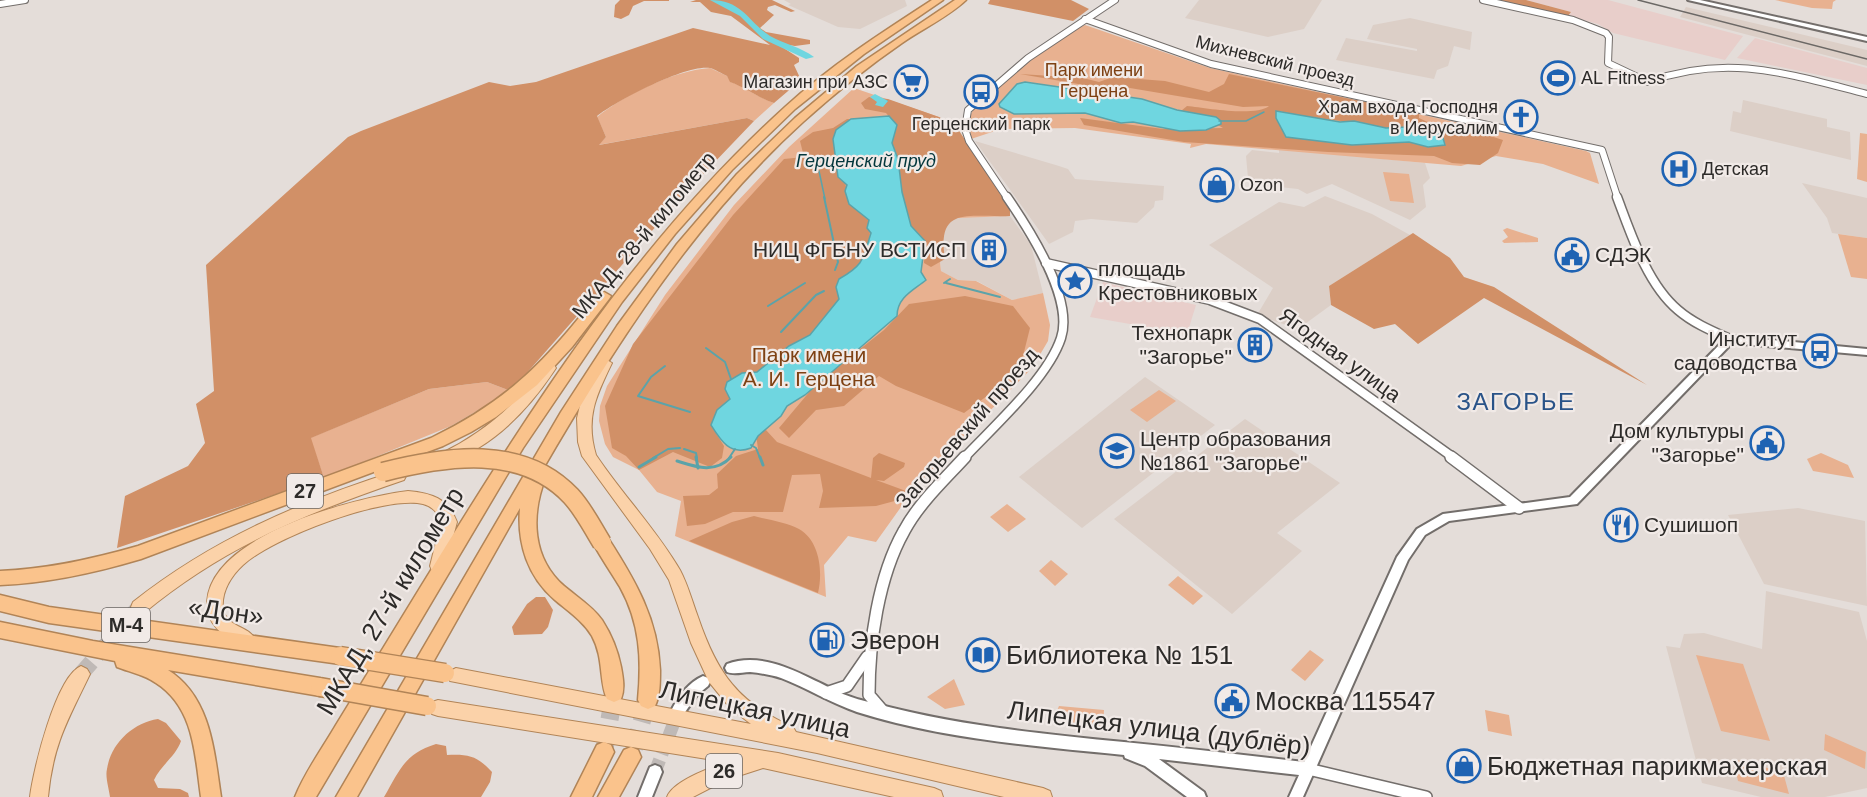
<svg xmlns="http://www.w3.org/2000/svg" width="1867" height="797" font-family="Helvetica,sans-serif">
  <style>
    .built { fill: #dccfc7 }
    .industrial { fill: #e8ceca }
    .green { fill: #e8b190 }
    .forest { fill: #d19067; fill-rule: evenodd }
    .water { fill: #6fd6e0; stroke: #5ba3a9; stroke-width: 1.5 }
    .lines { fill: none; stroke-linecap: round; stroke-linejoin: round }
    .stream-far2 { stroke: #5ba3a9; stroke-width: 1.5 }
    .stream-far1 { stroke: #5ba3a9; stroke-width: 2 }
    .stream { stroke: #5ba3a9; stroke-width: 3 }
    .river { fill: #6fd6e0; fill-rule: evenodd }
    .tertiary-tunnel { stroke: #bfb9b6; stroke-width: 13; stroke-dasharray: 13 6; stroke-linecap: butt }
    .primary-tunnel { stroke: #bfb9b6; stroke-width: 16; stroke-dasharray: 16 8; stroke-linecap: butt }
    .trunk-tunnel { stroke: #bfb9b6; stroke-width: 18; stroke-dasharray: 18 9; stroke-linecap: butt }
    .minor-far2-casing { stroke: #736e6b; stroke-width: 8 }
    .minor-far1-casing { stroke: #736e6b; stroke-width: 11 }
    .minor-casing { stroke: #736e6b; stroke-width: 14 }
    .tertiary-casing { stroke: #736e6b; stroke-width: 4 }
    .primary-casing { stroke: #b18457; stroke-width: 2 }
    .trunk-casing { stroke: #b18457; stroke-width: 3 }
    .minor-far2 { stroke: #fff; stroke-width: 6 }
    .minor-far1 { stroke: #fff; stroke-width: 8 }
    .minor { stroke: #fff; stroke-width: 11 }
    .tertiary { fill: #fff; fill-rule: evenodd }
    .primary { fill: #fbd2a9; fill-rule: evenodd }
    .trunk { fill: #fac38c; fill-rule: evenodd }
    .rail { stroke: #6b6865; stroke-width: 1.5 }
    .trunk-bridge-far1-casing { stroke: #b18457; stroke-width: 16; stroke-linecap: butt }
    .trunk-bridge-casing { stroke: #b18457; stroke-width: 21; stroke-linecap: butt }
    .trunk-bridge-far1 { stroke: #fac38c; stroke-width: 14 }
    .trunk-bridge { stroke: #fac38c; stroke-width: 18 }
    .labels { text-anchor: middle; stroke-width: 4.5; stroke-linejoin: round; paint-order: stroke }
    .far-street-label { font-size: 18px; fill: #2d2b29; stroke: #f1eae7 }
    .far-park-label { font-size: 18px; fill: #7e4113; stroke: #f1eae7 }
    .far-poi-label { font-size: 18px; fill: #2d2b29; stroke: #f1eae7; text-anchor: start }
    .far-water-label { font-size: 18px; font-style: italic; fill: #02363b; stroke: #f1eae7 }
    .shield { fill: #f1eae7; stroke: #686462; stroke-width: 1.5 }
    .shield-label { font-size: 20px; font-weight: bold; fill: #2d2b29 }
    .street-label { font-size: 21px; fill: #2d2b29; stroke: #f1eae7 }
    .poi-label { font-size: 21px; fill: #2d2b29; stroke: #f1eae7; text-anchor: end }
    .park-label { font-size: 21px; fill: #7e4113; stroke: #f1eae7 }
    .quarter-label { font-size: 24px; letter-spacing: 1.5px; fill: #295388; stroke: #f1eae7 }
    .near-street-label { font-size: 26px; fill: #2d2b29; stroke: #f1eae7 }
    .near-poi-label { font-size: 26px; fill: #2d2b29; stroke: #f1eae7; text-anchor: start }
  </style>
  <rect width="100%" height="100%" fill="#e4ddd9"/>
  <g class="built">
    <path d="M784 0H905L907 6 860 29 838 27 788 5 791 4Z"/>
    <path d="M1199 0H1322L1304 29 1268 37 1185 18Z"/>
    <path d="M1686 7 1867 50V66L1680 17Z"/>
    <path d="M1410 18 1472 32 1470 50 1454 46 1448 66 1437 70 1434 79 1336 60 1346 38 1417 51V49L1367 39 1373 25Z"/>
    <path d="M1743 100 1827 119V127L1850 132 1851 160 1730 131 1733 111 1741 113Z"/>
    <path d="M975 141 1059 166 1068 169 1075 179 1164 186 1163 200 1155 201 1154 207 1137 223 1091 219 1075 221 1073 232 1049 244Z"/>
    <path d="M1279 149 1425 163 1430 178 1423 185 1426 207 1410 220 1332 184 1307 194 1298 189 1260 185 1248 178 1246 156 1252 150 1279 153Z"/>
    <path d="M1802 183 1867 198V238L1832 233 1827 218Z"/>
    <path d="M1325 196 1372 214 1410 235 1329 286 1331 305 1298 329 1257 315 1273 288 1209 245 1279 202 1304 207Z"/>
    <path d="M1010 216 1031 245 1043 293 1012 300 977 281 958 280 941 271 935 219Z"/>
    <path d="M1145 377 1215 425 1082 528 1019 477Z"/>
    <path d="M1245 419 1340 483 1277 533 1302 551 1232 614 1114 519Z"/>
    <path d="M1798 508 1865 521 1867 606 1764 584 1728 515Z"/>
    <path d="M1766 591 1859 612 1867 641V788L1825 797H1761L1702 783 1666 646 1680 648 1684 634 1704 633 1762 649Z"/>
  </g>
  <g class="industrial">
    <path d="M1526 0H1608L1743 36 1725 60 1613 33 1598 24 1568 16 1571 12Z"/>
    <path d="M1755 38 1867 68V85L1737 58Z"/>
    <path d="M1103 282 1196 305 1187 334 1090 317Z"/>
  </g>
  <g class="green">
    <path d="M1775 0H1836L1833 2 1832 9 1812 8Z"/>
    <path d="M1085 25 1210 68 1586 151 1590 153 1599 184 1543 164 1496 156 1461 166 1206 144 1190 148 1191 144 1075 128 1001 129 971 139C970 129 967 122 972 112 984 92 1062 35 1085 25Z"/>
    <path d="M710 68 727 76 731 82C747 88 759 98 774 103L754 121 747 118 598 145 606 137 597 117C624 95 675 70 710 68Z"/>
    <path d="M854 88 939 117 955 131 1010 216 935 219 941 271 958 280 976 281 1012 300 1043 293 1050 325 1048 341 1038 358 1028 372 916 486 876 542 848 536 824 565 826 597 675 536 681 501 657 492 639 470 613 457 605 444 599 421 600 406 607 386 665 295 734 205 789 147Z"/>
    <path d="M1860 133 1867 134V182L1857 179Z"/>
    <path d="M1383 172 1409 174 1414 203 1390 201Z"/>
    <path d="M1507 228 1538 238V242L1504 243 1502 241 1508 237 1503 230Z"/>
    <path d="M1838 234 1867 238V279L1851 277Z"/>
    <path d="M487 382 511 391 451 426 324 478 310 438 429 389Z"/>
    <path d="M1159 390 1176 401 1147 422 1130 410Z"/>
    <path d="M1821 453 1848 465 1854 478 1813 471 1807 459Z"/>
    <path d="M1007 504 1026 519 1008 532 990 517Z"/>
    <path d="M1051 560 1068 574 1055 586 1039 571Z"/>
    <path d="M1178 576 1203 596 1193 605 1168 585Z"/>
    <path d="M1310 650 1324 660 1305 681 1291 670Z"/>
    <path d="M1696 655 1743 664 1770 741 1721 731Z"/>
    <path d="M954 679 965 705 945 709 927 697Z"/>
    <path d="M1059 706 1104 710 1103 729 1054 718Z"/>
    <path d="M1485 710 1509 715 1512 736 1488 731Z"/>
    <path d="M1825 734 1866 752 1865 769 1824 750Z"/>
    <path d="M1733 759 1783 772 1789 794 1738 781Z"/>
  </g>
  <g class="forest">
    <path d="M620 0H669V1H644L633 6 629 15 621 19 614 17 615 5Z"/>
    <path d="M696 0H772L795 11 791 12 775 5 768 7 767 10 774 15 760 28 766 32 810 40V44L795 46 776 43 799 58V62L794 65 801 80 774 103C758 98 747 88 730 82L727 76C722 74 715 69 710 68 686 64 616 101 597 116L606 137 599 145 747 118 754 121 688 190 511 391 487 382 429 389 311 438 324 478 117 548 125 496 188 466 205 443 196 404 214 391 206 265 348 137 361 131 489 82 510 86 536 82 693 28 770 45 731 16 711 12 700 2H690Z"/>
    <path d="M990 0H1071L1089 9 1073 21 988 4Z"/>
    <path d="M1494 0H1526L1571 12 1568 16Z"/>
    <path d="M1020 74 1083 78 1099 82 1113 77 1165 81 1209 92 1224 84 1229 74 1419 113V118L1440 128 1468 129 1503 140 1498 153 1480 165 1452 163 1434 156 1328 152 1184 142 1084 125 1080 118 1163 129 1223 128 1208 119 1181 111 1187 106C1206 108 1255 117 1269 106L1243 107 1118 86 1113 90ZM1279 111C1315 120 1350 120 1385 128 1405 132 1426 122 1443 138L1428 147 1409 142 1352 145 1276 118Z"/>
    <path d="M869 97 888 99 939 117 956 126 1010 209V216C971 218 936 204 945 259L931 267 924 263 925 241 911 226 902 192 898 159 892 143 896 125 886 113 865 109 861 103Z"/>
    <path d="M847 119H851L836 130 849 204 869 220C873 250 864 265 839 280L836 287 839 299 810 335 789 346 757 372 739 374 728 403 717 410 711 425 724 446 722 458 710 467 673 452 639 470 626 456 612 448 605 406 633 344 733 215 784 159 804 157 800 141 813 132 833 128Z"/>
    <path d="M1413 233 1450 258 1464 277 1494 287 1647 385 1484 298 1418 344 1395 324 1374 329 1331 305 1329 286Z"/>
    <path d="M965 296 1013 306 1030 328 1022 360 991 393 964 413 896 386 879 376 844 406 816 410 789 438 779 428 816 384 884 330 909 304Z"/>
    <path d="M766 430 777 442 871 478 873 458 879 453 905 463 904 467 884 481 876 480 906 491 902 499 876 506 819 508 823 491 820 474 792 475 783 512H733L705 524 687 526 683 496 709 495 718 488 717 474 736 456 758 449 756 434Z"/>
    <path d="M754 516C768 520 786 522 799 529 820 541 823 572 818 593L689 541 732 522Z"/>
    <path d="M536 597H545L553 610 548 627 542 634 514 635 512 627 527 604Z"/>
    <path d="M158 719 166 723 181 741C176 756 161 765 154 780L158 788 180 789 188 793 189 797H110C109 789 105 777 107 769 111 743 133 723 158 719Z"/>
    <path d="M436 744 446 746 447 755C469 754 477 756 492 772L490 782 481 797H384C400 770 404 754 436 744Z"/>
  </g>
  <g class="water">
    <path d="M1025 82 1142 99 1177 110 1216 117 1221 121V124L1206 130 1180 131 1133 122 1121 123 1085 113 1014 114 1000 107 999 104 1017 84Z"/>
    <path d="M1276 111 1340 122 1354 121 1386 128 1407 127 1435 131 1443 138 1445 145 1428 147 1409 142 1352 145 1286 137 1276 118Z"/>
    <path d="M889 116 897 125 892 143 898 159 902 192 911 226 925 241 921 272 926 280C914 290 897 297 897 316L805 395 787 406 781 416 758 436 751 448C730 456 721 441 711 425L717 410 730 399 725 389 727 382 742 373 757 372 789 346 810 335 839 299 836 287 839 279C864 265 863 259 871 233L867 228 869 220 849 204 845 191 847 185 838 177 833 139 836 130 851 119Z"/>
  </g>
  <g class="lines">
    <g class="stream-far2">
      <path d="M883 101H887"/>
      <path d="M1219 121H1246L1264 112"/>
      <path d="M819 171 825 199"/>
    </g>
    <g class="stream-far1">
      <path d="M824 197 838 262 835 270"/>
      <path d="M944 283 950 279"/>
      <path d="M946 283 1000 297"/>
      <path d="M768 306 805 283"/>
      <path d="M781 332 816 295 824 291"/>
      <path d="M706 348 725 362 731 379"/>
      <path d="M665 366 651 377 638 396 690 412"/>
      <path d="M751 445 756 448 760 458"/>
      <path d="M684 449 696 453 697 458"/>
      <path d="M653 458 668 449 680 448"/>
      <path d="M729 458 735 449"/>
    </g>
    <g class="stream">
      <path d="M696 457 698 468"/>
      <path d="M760 457 763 465"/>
      <path d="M677 461C696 467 715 474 731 457"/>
      <path d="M639 467 656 457"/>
    </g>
    <g class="river">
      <path d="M710 0C743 0 748 22 770 36 784 44 801 47 814 57L806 59 763 39 740 16Z"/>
      <path d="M875 94 888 101 883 107 875 105 877 102 870 97Z"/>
    </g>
    <path class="tertiary-tunnel" d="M655 772 678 712"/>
    <path class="primary-tunnel" d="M81 674 139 607"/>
    <g class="trunk-tunnel">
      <path d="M605 746 614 693"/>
      <path d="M634 748 648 700"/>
    </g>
    <defs>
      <g id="minor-far2">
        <path d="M1483 0 1573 20 1606 33 1609 37 1608 63 1648 82C1728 53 1788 74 1867 94"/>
        <path d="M0 4 25 0"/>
        <path d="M1085 19 1211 64 1602 150 1618 199"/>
        <path d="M1008 199 969 141 965 129 968 110 1028 58 1115 0"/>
      </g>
      <g id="minor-far1">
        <path d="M1617 197C1631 234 1647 284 1678 310 1693 323 1712 331 1730 339"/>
        <path d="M1046 263 1210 300 1260 319 1454 458"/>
        <path d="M964 458C993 427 1048 378 1061 338 1074 299 1029 229 1007 197"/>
      </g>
      <g id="minor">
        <path d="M1451 457 1519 508"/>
        <path d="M826 693 847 686 867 657"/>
        <path d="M882 710 869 695C869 643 878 577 904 531 919 503 944 480 965 457"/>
        <path d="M1308 769 1426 797"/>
      </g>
      <g id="tertiary">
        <path d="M1688 0H1700L1867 37V41Z"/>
        <path d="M1730 336 1867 349V355L1732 343 1577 504 1449 521 1425 535 1408 560 1303 797H1289L1299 775 1159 759 1204 792 1206 797H1187L1145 766 1125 758 1124 755C1035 746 942 739 857 712 831 703 807 688 781 678 772 675 760 673 750 672 742 672 735 675 727 672L725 668 727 664C766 649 809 679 843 694 853 698 863 701 873 703 955 725 1040 734 1124 742 1184 748 1244 755 1304 762L1397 557 1417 529 1443 514 1570 497 1727 337Z"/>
        <path d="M703 676 708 678 710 682 708 686 697 695 683 715 678 717 673 715 671 711C678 697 689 682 703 676Z"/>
        <path d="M655 765 660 767 662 772 652 797H638L650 767Z"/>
      </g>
      <g id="primary">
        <path d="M605 359 612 363C596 396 585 418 596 455 622 494 656 529 680 570 688 585 692 601 698 617 717 673 738 703 793 727L796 732 1043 788 1050 791 1052 797H1004L817 753 450 681 447 676 450 671 456 668 751 724 731 709 709 682 691 643 669 580 650 549 582 456 578 442 577 418 582 397 598 363Z"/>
        <path d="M549 364 554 365 556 368 554 371C528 410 491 449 445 463L440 462 438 458 440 454C483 433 517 405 544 365Z"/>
        <path d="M399 470 404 472 406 476 404 480C307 513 225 546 145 612L139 614 133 612 131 607 133 602C214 538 302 501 399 470Z"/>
        <path d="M408 491C431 493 448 498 457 522L444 571 438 572 432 571 430 566 441 522C438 513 432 506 423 504 384 495 272 538 243 565 231 576 221 592 223 609 226 627 249 626 255 639L253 644 247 646C227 639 206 627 207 602 211 535 353 498 408 491Z"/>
        <path d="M81 666 87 669 90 674C68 720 53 744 48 797H30C33 771 56 676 81 666Z"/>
        <path d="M438 700 778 753 934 788 941 791 943 797H894L763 768 726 780 693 797H667C673 781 710 768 726 762L438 716 432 714 429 708 432 702Z"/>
      </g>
      <g id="trunk">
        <path d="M932 0H943L864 54 795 109 732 170 675 234 622 302 523 448 316 797H295C305 772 322 749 336 725 364 679 392 634 420 588 528 413 632 246 785 107 830 66 881 33 932 0Z"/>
        <path d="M955 0H966C948 17 922 29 902 43 867 67 834 94 803 122 694 221 613 348 540 474L545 479C531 516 532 558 564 586 577 597 592 606 602 620 611 634 618 651 621 667 623 678 625 689 621 699L614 702 607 699C599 681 604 658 592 636 583 621 568 611 555 600 528 577 517 544 520 508L357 797H336L561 412 617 326 677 244 737 174 795 118 857 66Z"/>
        <path d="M604 292 611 296 609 299 572 347 537 385 496 417 471 432 443 446 141 559C94 573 49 583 0 585V571C48 569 93 559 138 546L431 438C511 399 545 361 599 293Z"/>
        <path d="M602 536 608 538C635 580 658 619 660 670 660 682 660 696 655 706L648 709 641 706 638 700C642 659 640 623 620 587 611 572 601 558 593 543L596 538Z"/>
        <path d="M0 595 49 607 340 648 347 650 349 656 347 662 340 664 49 623 0 611Z"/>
        <path d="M0 622 93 641 320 678 327 681 330 687 327 693 320 696 168 670C211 697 214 751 221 797H201C195 756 195 708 156 683 145 675 130 672 117 667L115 661 0 638Z"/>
        <path d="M604 742 611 745 614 752 592 797H571L597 745Z"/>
        <path d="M631 747 638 750 641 757 619 797H598L624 750Z"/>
      </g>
    </defs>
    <use href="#minor-far2" class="minor-far2-casing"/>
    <use href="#minor-far1" class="minor-far1-casing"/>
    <use href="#minor" class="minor-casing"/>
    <use href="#tertiary" class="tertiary-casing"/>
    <use href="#primary" class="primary-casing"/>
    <use href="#trunk" class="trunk-casing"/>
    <use href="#minor-far2" class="minor-far2"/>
    <use href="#minor-far1" class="minor-far1"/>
    <use href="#minor" class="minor"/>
    <use href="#tertiary" class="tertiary"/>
    <use href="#primary" class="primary"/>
    <use href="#trunk" class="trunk"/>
    <path class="rail" d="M1638 0 1867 59"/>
    <defs>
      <path id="trunk-bridge-far1" d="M464 458H483"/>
      <g id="trunk-bridge">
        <path d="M383 472C446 456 522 444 571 496 584 510 592 527 602 543"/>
        <path d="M340 656 445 673"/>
        <path d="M320 687 427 706"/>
      </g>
    </defs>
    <use href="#trunk-bridge-far1" class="trunk-bridge-far1-casing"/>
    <use href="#trunk-bridge" class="trunk-bridge-casing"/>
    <use href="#trunk-bridge-far1" class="trunk-bridge-far1"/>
    <use href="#trunk-bridge" class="trunk-bridge"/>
  </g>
  <defs>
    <symbol id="stadium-ring" viewBox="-11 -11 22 22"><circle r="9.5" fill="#f1eae7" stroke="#1f63b3" stroke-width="1.5"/><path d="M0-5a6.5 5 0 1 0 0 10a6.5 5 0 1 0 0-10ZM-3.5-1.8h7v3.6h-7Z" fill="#1f63b3"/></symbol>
    <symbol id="supermarket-ring" viewBox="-11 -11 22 22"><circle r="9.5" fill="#f1eae7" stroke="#1f63b3" stroke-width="1.5"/><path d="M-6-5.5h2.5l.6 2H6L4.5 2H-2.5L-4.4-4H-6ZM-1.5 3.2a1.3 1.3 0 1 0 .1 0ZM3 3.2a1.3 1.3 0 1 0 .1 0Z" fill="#1f63b3"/></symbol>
    <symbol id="bus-ring" viewBox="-11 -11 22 22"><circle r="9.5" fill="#f1eae7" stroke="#1f63b3" stroke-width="1.5"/><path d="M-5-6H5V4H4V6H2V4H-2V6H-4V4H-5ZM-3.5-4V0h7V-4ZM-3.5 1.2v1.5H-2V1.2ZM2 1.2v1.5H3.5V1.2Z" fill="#1f63b3"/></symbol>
    <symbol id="church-ring" viewBox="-11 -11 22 22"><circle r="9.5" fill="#f1eae7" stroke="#1f63b3" stroke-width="1.5"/><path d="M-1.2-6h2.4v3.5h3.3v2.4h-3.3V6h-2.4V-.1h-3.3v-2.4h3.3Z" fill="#1f63b3"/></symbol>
    <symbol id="hospital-ring" viewBox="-11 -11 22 22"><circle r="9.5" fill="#f1eae7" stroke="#1f63b3" stroke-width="1.5"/><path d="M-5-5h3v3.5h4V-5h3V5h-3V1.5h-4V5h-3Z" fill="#1f63b3"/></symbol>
    <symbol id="shop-ring" viewBox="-11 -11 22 22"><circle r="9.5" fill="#f1eae7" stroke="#1f63b3" stroke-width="1.5"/><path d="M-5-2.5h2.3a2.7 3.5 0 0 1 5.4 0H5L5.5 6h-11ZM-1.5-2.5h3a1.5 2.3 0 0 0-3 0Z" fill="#1f63b3"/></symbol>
    <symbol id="building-ring" viewBox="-11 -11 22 22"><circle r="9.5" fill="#f1eae7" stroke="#1f63b3" stroke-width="1.5"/><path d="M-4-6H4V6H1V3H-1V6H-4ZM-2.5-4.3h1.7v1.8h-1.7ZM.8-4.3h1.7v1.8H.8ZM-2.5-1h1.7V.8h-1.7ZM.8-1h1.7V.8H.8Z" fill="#1f63b3"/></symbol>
    <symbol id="civic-ring" viewBox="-11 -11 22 22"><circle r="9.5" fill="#f1eae7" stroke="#1f63b3" stroke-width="1.5"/><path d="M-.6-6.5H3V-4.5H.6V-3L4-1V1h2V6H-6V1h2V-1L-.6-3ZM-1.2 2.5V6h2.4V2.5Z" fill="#1f63b3"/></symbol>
    <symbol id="sight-ring" viewBox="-11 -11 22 22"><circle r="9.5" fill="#f1eae7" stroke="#1f63b3" stroke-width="1.5"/><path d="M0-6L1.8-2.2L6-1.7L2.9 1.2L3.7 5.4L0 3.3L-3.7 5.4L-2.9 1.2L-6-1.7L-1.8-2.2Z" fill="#1f63b3"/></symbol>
    <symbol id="school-ring" viewBox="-11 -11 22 22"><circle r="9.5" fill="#f1eae7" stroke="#1f63b3" stroke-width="1.5"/><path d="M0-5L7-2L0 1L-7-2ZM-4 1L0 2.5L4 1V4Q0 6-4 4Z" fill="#1f63b3"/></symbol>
    <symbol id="restaurant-ring" viewBox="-11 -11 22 22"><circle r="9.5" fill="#f1eae7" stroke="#1f63b3" stroke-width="1.5"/><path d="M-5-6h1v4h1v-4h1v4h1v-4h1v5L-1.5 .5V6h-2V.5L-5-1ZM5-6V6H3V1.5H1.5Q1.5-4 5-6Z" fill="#1f63b3"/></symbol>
    <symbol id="fuel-ring" viewBox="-11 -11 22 22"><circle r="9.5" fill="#f1eae7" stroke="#1f63b3" stroke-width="1.5"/><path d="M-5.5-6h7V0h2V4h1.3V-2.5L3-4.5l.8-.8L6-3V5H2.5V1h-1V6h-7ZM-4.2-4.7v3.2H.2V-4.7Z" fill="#1f63b3"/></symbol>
    <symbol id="library-ring" viewBox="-11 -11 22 22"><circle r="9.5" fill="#f1eae7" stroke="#1f63b3" stroke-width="1.5"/><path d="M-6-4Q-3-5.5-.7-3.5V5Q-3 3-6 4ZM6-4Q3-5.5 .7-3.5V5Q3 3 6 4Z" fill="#1f63b3"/></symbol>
  </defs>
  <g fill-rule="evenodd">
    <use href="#stadium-ring" x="1539" y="59" width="38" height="38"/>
    <use href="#supermarket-ring" x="892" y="63" width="38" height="38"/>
    <use href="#bus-ring" x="962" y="73" width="38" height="38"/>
    <use href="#church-ring" x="1502" y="98" width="38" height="38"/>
    <use href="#hospital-ring" x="1660" y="150" width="38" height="38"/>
    <use href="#shop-ring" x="1198" y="166" width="38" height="38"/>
    <use href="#building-ring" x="970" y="231" width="38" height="38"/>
    <use href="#civic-ring" x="1553" y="236" width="38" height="38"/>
    <use href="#sight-ring" x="1056" y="262" width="38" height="38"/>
    <use href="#building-ring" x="1236" y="326" width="38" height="38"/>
    <use href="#bus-ring" x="1801" y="332" width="38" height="38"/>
    <use href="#civic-ring" x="1748" y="424" width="38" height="38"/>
    <use href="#school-ring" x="1098" y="432" width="38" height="38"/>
    <use href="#restaurant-ring" x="1602" y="506" width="38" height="38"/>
    <use href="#fuel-ring" x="808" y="621" width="38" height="38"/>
    <use href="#library-ring" x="964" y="636" width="38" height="38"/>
    <use href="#civic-ring" x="1213" y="682" width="38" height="38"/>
    <use href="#shop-ring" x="1445" y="747" width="38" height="38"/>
  </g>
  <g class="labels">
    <g class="far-street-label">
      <text transform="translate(1275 61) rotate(14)" y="6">Михневский проезд</text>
    </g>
    <g class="far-park-label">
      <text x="1094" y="76">Парк имени<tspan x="1094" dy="21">Герцена</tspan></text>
    </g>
    <g class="far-poi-label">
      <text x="1581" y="84">AL Fitness</text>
      <text x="888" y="88" text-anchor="end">Магазин при АЗС</text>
      <text x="1498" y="113" text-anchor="end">Храм входа Господня<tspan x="1498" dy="21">в Иерусалим</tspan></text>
      <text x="981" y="130" text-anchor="middle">Герценский парк</text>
      <text x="1702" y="175">Детская</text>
      <text x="1240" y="191">Ozon</text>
    </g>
    <g class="far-water-label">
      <text x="866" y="167">Герценский пруд</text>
    </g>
    <g class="shield">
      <rect x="287" y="474" width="36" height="34" rx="4.5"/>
      <rect x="102" y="608" width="48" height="34" rx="4.5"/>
      <rect x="706" y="754" width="36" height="34" rx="4.5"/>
    </g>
    <g class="shield-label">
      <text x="305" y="498">27</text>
      <text x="126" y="632">М-4</text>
      <text x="724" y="778">26</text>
    </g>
    <g class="street-label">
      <text transform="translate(644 235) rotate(-50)" y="7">МКАД, 28-й километр</text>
      <text transform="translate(1340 355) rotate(36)" y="7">Ягодная улица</text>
      <text transform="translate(967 428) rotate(-49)" y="7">Загорьевский проезд</text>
    </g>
    <g class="poi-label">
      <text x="966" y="257">НИЦ ФГБНУ ВСТИСП</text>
      <text x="1595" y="262" text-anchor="start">СДЭК</text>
      <text x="1098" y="276" text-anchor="start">площадь<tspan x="1098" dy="24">Крестовниковых</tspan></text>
      <text x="1232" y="340">Технопарк<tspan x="1232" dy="24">"Загорье"</tspan></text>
      <text x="1797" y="346">Институт<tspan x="1797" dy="24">садоводства</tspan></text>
      <text x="1744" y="438">Дом культуры<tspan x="1744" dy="24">"Загорье"</tspan></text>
      <text x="1140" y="446" text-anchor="start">Центр образования<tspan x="1140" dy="24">№1861 "Загорье"</tspan></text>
      <text x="1644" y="532" text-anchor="start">Сушишоп</text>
    </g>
    <g class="park-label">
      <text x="809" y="362">Парк имени<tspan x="809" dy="24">А. И. Герцена</tspan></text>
    </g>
    <g class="quarter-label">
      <text x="1516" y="410">ЗАГОРЬЕ</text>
    </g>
    <g class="near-street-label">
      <text transform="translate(390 601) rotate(-59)" y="9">МКАД, 27-й километр</text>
      <text transform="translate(226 611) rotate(8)" y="9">«Дон»</text>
      <text transform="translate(755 709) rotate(12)" y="9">Липецкая улица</text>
      <text transform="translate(1159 728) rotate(7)" y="9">Липецкая улица (дублёр)</text>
    </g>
    <g class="near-poi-label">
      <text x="850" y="649">Эверон</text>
      <text x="1006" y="664">Библиотека № 151</text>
      <text x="1255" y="710">Москва 115547</text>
      <text x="1487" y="775">Бюджетная парикмахерская</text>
    </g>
  </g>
</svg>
